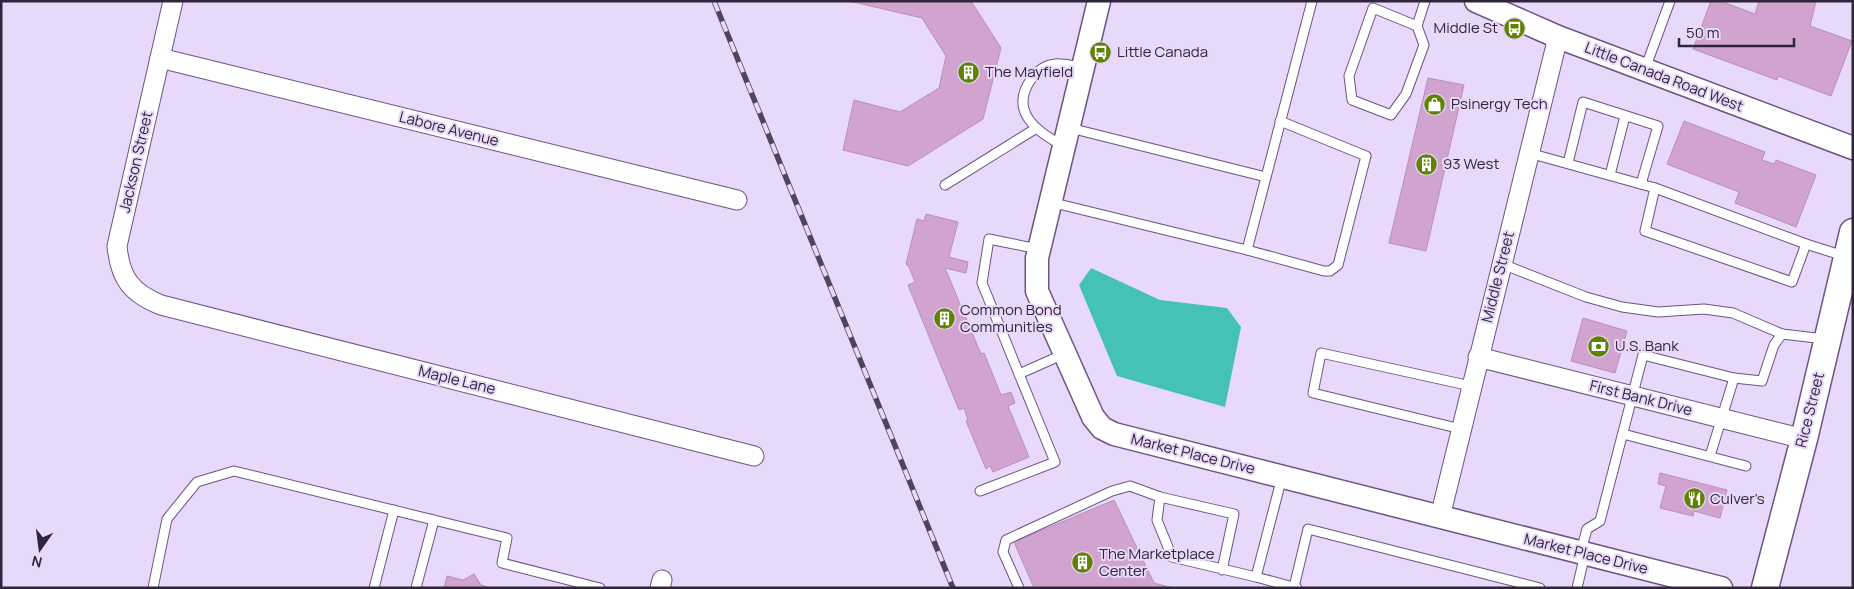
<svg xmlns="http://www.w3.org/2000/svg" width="1854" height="589" font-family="Manrope,sans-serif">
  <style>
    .water { fill: #45c1b6 }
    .building { fill: #d1a4d0; stroke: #ba8eb9 }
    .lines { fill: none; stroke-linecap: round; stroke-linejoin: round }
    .service-casing { stroke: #6c5483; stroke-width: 11 }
    .minor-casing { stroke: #6c5483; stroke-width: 21 }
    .tertiary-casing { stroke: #6c5483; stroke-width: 25 }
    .secondary-casing { stroke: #6c5483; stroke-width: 29 }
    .service { stroke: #fff; stroke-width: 9 }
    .minor { stroke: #fff; stroke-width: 19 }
    .tertiary { stroke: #fff; stroke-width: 22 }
    .secondary { stroke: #fff; stroke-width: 26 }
    .rail-casing { stroke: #50445b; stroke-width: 5.5 }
    .rail { stroke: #e8d8f9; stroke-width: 4; stroke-dasharray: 11; stroke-linecap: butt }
    .labels { text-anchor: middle; stroke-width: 4; stroke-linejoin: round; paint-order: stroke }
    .poi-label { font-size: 15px; fill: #30253a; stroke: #e8d8f9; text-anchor: start }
    .street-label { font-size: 15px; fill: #30253a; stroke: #e8d8f9 }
  </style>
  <rect width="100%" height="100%" fill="#e8d8f9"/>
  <path class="water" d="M1091 268 1160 300 1227 308 1241 327 1225 407 1117 376 1079 285Z"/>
  <g class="building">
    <path d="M849 1H971L1001 48 983 119 908 166 843 150 854 100 900 112 939 88 946 56 922 18Z"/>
    <path d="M1711 1H1720L1755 14 1759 1H1816L1810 26 1852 41 1831 96 1778 76 1777 80 1693 49Z"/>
    <path d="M1428 78 1464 85 1426 251 1389 243Z"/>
    <path d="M1684 121 1765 152 1762 160 1774 164 1776 160 1816 175 1796 227 1735 203 1739 192 1667 164Z"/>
    <path d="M926 214 958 222 949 257 968 262 966 273 945 268 981 354 984 353 1001 395 1011 392 1015 403 1008 406 1029 457 993 472 990 466 986 469 966 421 968 420 964 408 959 410 908 285 915 282 909 267 906 264 917 219 924 221Z"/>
    <path d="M1583 318 1627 331 1615 373 1571 361Z"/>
    <path d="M1660 473 1727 490 1720 518 1694 511 1693 516 1660 508 1666 486 1658 484Z"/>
    <path d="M1114 500 1154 583 1173 588H1034L1014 542Z"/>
    <path d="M474 574 481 585 491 588H444L447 576 463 580Z"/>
  </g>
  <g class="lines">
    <defs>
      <g id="service">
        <path d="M1417 26 1373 8 1349 76 1352 100 1391 115 1406 94 1424 45 1417 26 1425 1"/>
        <path d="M1645 69 1670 1"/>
        <path d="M1070 128 1266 177"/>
        <path d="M1064 146C1036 132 1008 110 1032 78 1038 70 1045 65 1055 64 1063 63 1073 66 1082 67"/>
        <path d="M1529 153 1655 188 1645 231 1792 282 1806 244 1844 256"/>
        <path d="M1568 163 1583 102 1658 126 1641 184"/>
        <path d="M1610 175 1625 116"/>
        <path d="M945 185 1035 129"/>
        <path d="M1655 188 1806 244"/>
        <path d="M1050 202 1247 250 1312 1"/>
        <path d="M1247 250 1324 271H1330L1338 265 1366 156 1280 121"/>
        <path d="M1502 264 1586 297 1622 307 1658 312 1704 309 1733 313 1782 334"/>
        <path d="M1019 374 982 283 989 239 1038 249"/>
        <path d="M1461 429 1313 393 1321 353 1471 386"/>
        <path d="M1623 434 1746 466"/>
        <path d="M1710 456 1734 378"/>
        <path d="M1282 477 1256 577 1297 588"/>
        <path d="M980 491 1055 462 1019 374 1064 354"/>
        <path d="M1581 551 1587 529 1600 521 1643 355 1734 378 1762 381 1774 345 1782 334 1825 339"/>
        <path d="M1222 570 1234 514 1160 497 1157 520 1172 557 1256 577"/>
        <path d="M1294 587 1308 529 1540 588"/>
        <path d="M153 588 167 519 197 482 234 471 507 538 502 563 600 588"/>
        <path d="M374 588 394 510"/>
        <path d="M416 588 434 520"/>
        <path d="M1019 588 1003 552 1006 540 1112 491 1130 486 1160 497"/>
        <path d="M1577 588 1585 554"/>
      </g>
      <g id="minor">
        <path d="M173 1 117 246C120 278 131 293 161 305L754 456"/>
        <path d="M160 58 737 200"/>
        <path d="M1478 357 1804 439"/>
        <path d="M1440 517 1558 37"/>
        <path d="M660 588 662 580"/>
      </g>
      <g id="tertiary">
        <path d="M1099 1 1037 258V291L1093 417 1102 428 1114 434 1721 588"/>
        <path d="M1476 1 1558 37 1853 148"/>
      </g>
      <path id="secondary" d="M1765 588 1804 439 1853 232"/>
    </defs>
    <use href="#service" class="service-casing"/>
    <use href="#minor" class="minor-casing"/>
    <use href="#tertiary" class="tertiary-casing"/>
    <use href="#secondary" class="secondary-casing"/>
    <use href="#service" class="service"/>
    <use href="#minor" class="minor"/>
    <use href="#tertiary" class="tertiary"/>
    <use href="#secondary" class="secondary"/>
    <defs>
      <path id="rail" d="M714 1 953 588"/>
    </defs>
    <use href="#rail" class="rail-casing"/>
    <use href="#rail" class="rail"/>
  </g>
  <defs>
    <symbol id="bus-disc" viewBox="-11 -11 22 22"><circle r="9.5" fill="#5e8300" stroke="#e8d8f9"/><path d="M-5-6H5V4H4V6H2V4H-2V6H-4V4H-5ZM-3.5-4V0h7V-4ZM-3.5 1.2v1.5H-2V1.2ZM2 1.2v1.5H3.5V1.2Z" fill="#fff"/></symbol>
    <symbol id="building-disc" viewBox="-11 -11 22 22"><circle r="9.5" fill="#5e8300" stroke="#e8d8f9"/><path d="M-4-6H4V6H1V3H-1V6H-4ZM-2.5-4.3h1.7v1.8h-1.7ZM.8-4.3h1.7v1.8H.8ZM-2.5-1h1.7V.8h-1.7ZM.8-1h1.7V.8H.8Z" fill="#fff"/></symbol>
    <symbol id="shop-disc" viewBox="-11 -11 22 22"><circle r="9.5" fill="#5e8300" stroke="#e8d8f9"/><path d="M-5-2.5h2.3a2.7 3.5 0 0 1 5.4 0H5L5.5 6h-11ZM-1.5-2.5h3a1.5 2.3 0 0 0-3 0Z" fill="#fff"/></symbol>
    <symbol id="bank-disc" viewBox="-11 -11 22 22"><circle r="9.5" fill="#5e8300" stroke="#e8d8f9"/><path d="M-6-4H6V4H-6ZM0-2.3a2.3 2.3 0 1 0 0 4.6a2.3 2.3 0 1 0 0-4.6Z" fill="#fff"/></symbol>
    <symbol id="restaurant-disc" viewBox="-11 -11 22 22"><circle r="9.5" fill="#5e8300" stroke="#e8d8f9"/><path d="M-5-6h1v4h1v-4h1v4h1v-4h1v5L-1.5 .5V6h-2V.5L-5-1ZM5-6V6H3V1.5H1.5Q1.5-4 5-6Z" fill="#fff"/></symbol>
  </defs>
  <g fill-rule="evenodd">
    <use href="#bus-disc" x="1502" y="16" width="25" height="25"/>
    <use href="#bus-disc" x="1088" y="40" width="25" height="25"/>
    <use href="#building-disc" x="956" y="60" width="25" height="25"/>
    <use href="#shop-disc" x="1422" y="92" width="25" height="25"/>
    <use href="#building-disc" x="1414" y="152" width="25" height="25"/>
    <use href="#building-disc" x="932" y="306" width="25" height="25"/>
    <use href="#bank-disc" x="1586" y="334" width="25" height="25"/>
    <use href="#restaurant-disc" x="1682" y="486" width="25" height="25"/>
    <use href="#building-disc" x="1070" y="550" width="25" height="25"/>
  </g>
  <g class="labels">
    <g class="poi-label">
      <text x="1498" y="33" text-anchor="end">Middle St</text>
      <text x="1117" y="57">Little Canada</text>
      <text x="985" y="77">The Mayfield</text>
      <text x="1451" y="109">Psinergy Tech</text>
      <text x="1443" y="169">93 West</text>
      <text x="960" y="315">Common Bond<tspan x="960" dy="17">Communities</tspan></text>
      <text x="1615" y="351">U.S. Bank</text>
      <text x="1710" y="504">Culver's</text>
      <text x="1099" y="559">The Marketplace<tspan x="1099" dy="17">Center</tspan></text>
    </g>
    <g class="street-label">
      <text transform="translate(1664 77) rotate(21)" y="5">Little Canada Road West</text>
      <text transform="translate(449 129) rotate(14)" y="5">Labore Avenue</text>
      <text transform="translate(136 162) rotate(-77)" y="5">Jackson Street</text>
      <text transform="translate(1498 277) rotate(-76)" y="5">Middle Street</text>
      <text transform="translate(457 380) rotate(14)" y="5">Maple Lane</text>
      <text transform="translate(1641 398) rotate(14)" y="5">First Bank Drive</text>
      <text transform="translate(1810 410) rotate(-76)" y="5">Rice Street</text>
      <text transform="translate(1193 454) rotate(14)" y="5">Market Place Drive</text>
      <text transform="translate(1586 554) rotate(14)" y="5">Market Place Drive</text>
    </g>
  </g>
  <rect width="1854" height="589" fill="none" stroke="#30253a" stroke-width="5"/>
  <g transform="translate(40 549) rotate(194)" stroke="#e8d8f9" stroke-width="4" paint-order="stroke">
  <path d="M0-4L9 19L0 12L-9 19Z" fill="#30253a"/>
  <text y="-8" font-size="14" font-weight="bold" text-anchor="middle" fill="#30253a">N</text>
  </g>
  <path d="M1679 38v8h115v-8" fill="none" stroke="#30253a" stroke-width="2.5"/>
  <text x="1686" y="38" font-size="15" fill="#30253a" stroke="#e8d8f9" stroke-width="4" paint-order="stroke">50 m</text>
</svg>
